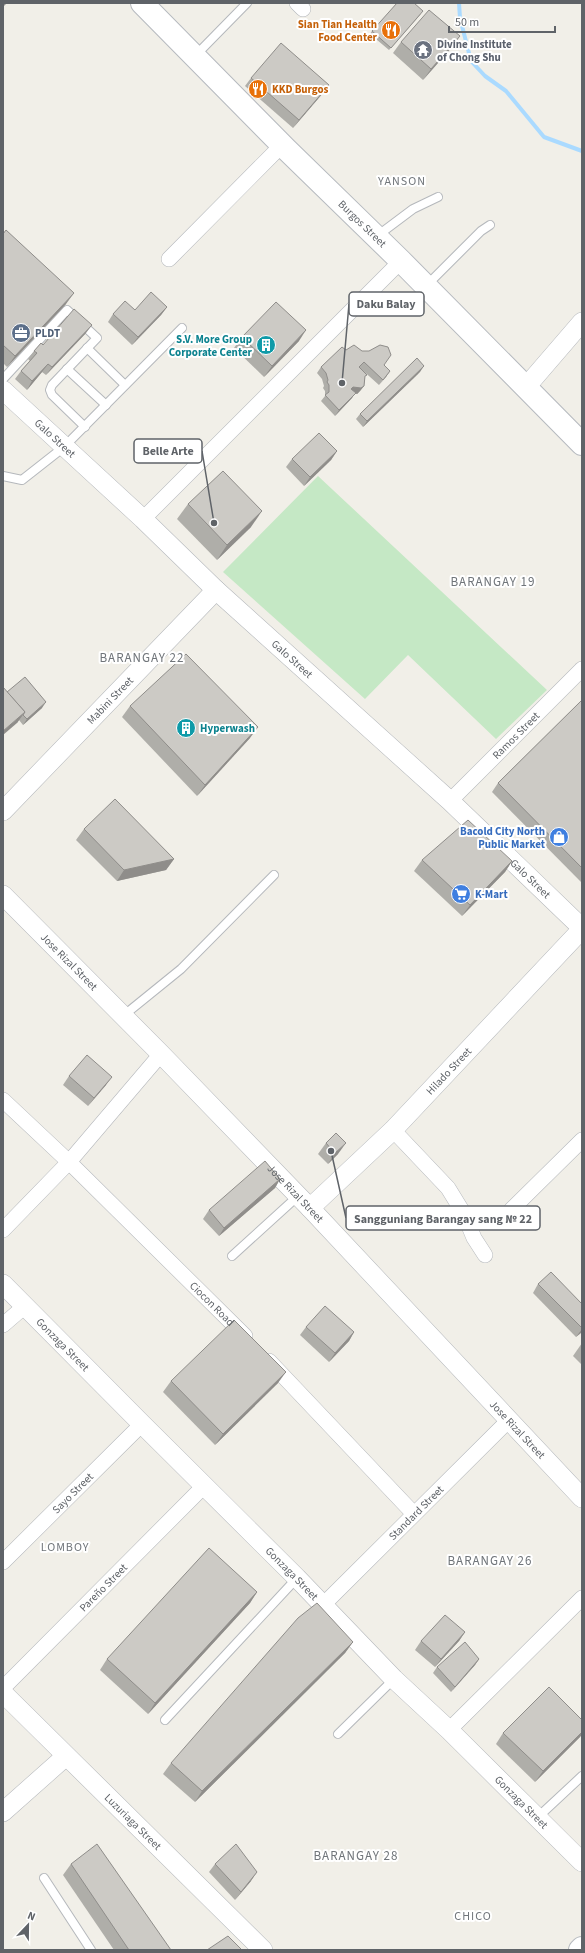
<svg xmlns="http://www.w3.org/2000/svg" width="585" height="1953" font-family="'Source Sans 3',sans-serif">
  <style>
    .green { fill: #c5e8c5 }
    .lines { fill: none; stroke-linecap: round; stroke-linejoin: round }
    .stream { stroke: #aadaff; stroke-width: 4 }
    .service-casing { stroke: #b5b8bc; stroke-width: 10 }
    .minor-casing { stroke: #b5b8bc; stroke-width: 16 }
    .tertiary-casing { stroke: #b5b8bc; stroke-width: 20 }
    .secondary-casing { stroke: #b6babf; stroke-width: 24 }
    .service { stroke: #fff; stroke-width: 8 }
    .minor { stroke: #fff; stroke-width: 15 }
    .tertiary { stroke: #fff; stroke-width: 19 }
    .secondary { stroke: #fff; stroke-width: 22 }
    .wall { fill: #afaea9 }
    .shaded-wall { fill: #8f8d8a }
    .building { fill: #cccac5; stroke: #8f8d8a }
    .labels { text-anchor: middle; stroke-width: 4; stroke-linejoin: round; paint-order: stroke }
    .food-label { font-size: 11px; font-weight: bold; fill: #c56008; stroke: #fff; text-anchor: end }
    .worship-label { font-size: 11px; font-weight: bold; fill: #5b616d; stroke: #fff; text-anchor: start }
    .street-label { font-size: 11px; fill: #5f6368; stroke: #fff }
    .service-label { font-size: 11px; font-weight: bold; fill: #4e5e75; stroke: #fff; text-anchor: start }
    .culture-label { font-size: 11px; font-weight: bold; fill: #0d838f; stroke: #fff; text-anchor: end }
    .shop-label { font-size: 11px; font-weight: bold; fill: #366cbe; stroke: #fff; text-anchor: end }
    .neighbourhood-label { font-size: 12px; letter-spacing: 1px; fill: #70757a; stroke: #fff }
    .quarter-label { font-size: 13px; letter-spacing: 1px; fill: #70757a; stroke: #fff }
    .leader { fill: none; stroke: #5f6368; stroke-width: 1.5 }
    .callout-dot { fill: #5f6368; stroke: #fff; stroke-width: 1.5 }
    .callout { fill: #fff; stroke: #5f6368; stroke-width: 1.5 }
    .callout-label { font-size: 12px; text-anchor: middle; font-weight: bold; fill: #5f6368 }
  </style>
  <rect width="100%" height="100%" fill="#f1efe8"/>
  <path class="green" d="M318 476 547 690 496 739 408 655 365 699 223 572Z"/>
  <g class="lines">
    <path class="stream" d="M459 3 460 18 471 61 485 76 506 91 544 137 582 151"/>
    <defs>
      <g id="service">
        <path d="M196 55 247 3"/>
        <path d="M377 236 413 209 438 197"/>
        <path d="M426 286 481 231 490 225"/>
        <path d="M87 348 125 385"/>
        <path d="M67 369 106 405"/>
        <path d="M3 379 67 310 97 338 52 385 50 390 52 395 85 427"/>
        <path d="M3 476 22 480 64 447 182 328"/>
        <path d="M123 1016 181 969 274 875"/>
        <path d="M232 1256 298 1196"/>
        <path d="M165 1720 297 1578"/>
        <path d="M338 1734 394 1679"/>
        <path d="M538 1817 582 1776"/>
        <path d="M44 1878 91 1950"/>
      </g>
      <g id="minor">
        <path d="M297 3 303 9"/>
        <path d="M169 259 282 145"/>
        <path d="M143 519 401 261"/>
        <path id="s1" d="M450 801 582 669"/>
        <path id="s2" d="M3 1100 69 1162 245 1336"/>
        <path d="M393 1130 448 1188 464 1214 474 1238 485 1255"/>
        <path d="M511 1210 582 1140"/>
        <path d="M3 1230 69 1162 161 1054"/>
        <path d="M3 1325 25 1306"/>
        <path d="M269 1361 414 1514"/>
        <path id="s3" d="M3 1562 142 1424"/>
        <path id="s4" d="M323 1605 508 1421"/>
        <path id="s5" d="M3 1688 204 1486"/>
        <path d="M449 1730 582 1598"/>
      </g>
      <g id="tertiary">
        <path d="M526 387 582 322"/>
        <path id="s6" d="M3 390 143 519 216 590 450 801 582 928"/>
        <path id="s7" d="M3 811 216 590"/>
        <path id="s8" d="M3 895 161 1054 310 1208 582 1498"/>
        <path id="s9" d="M310 1208 393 1130 582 929"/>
        <path id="s10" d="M3 1284 142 1424 297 1578 394 1679 449 1730 582 1862"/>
        <path id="s11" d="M3 1693 263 1950"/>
        <path d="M3 1812 66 1756"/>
      </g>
      <g id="secondary">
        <path id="s12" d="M142 3 286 149 401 261 582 444"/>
        <path d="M580 1950 582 1948"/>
      </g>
    </defs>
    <use href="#service" class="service-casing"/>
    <use href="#minor" class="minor-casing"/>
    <use href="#tertiary" class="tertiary-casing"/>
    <use href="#secondary" class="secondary-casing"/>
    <use href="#service" class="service"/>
    <use href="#minor" class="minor"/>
    <use href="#tertiary" class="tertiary"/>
    <use href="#secondary" class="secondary"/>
  </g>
  <g class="wall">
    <path d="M421 14 389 50 370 34 372 31Z"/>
    <path d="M401 42 452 47 423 80 393 53Z"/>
    <path d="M251 78 329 85 323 93 293 128 245 86Z"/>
    <path d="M3 234 66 304 7 367 3 363Z"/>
    <path d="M167 307 161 315 132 345 108 322 113 314Z"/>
    <path d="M86 333 46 375 42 372 27 390 15 379 21 371 30 361 28 359 34 351 43 345Z"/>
    <path d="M242 337 299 341 264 377 234 348Z"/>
    <path d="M346 350 362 351 384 365 390 371 379 385 360 368 365 378 364 386 360 391 357 394 355 393 352 398 335 416 321 401 325 396V391L323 388 324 386 322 379 317 373 321 367Z"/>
    <path d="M420 372 363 427 356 419 360 414Z"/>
    <path d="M337 451 331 460 304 486 286 467 292 459Z"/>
    <path d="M188 504 251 527 217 560 177 519Z"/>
    <path d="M7 692 42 708 23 725 19 720 17 723Z"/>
    <path d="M582 700V883L492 792 498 783Z"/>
    <path d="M130 706 250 738 197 796 122 717Z"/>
    <path d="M84 829 174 859 166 870 117 881 76 840Z"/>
    <path d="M422 860 512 861 505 872 462 916 414 871Z"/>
    <path d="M69 1076 106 1085 88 1106 63 1085Z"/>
    <path d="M326 1143 338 1154 328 1164 318 1154Z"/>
    <path d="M280 1179 275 1188 219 1236 203 1219 209 1210Z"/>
    <path d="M538 1284 582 1304V1332L576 1337 533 1293Z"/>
    <path d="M306 1327 354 1332 349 1341 329 1362 300 1335Z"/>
    <path d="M582 1343V1365L573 1356Z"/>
    <path d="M171 1381 278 1383 215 1445 163 1392Z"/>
    <path d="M257 1592 250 1603 148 1714 100 1670 107 1659Z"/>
    <path d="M465 1632 459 1641 435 1667 415 1650 421 1641Z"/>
    <path d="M353 1642 345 1653 195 1802 163 1774 171 1763Z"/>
    <path d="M479 1659 475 1665 451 1692 433 1673 437 1667Z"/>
    <path d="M503 1733 580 1737 535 1782 496 1744Z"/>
    <path d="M71 1864 171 1950H114L63 1875Z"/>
    <path d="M215 1864 251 1881 235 1900 209 1872Z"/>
  </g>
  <g class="shaded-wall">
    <path d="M5 3H7L3 7V5Z"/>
    <path d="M460 36 452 47 423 80 431 69Z"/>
    <path d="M329 85 323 93 293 128 299 120Z"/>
    <path d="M74 293 66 304 7 367 15 356Z"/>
    <path d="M167 307 161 315 132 345 138 337Z"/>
    <path d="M92 325 86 333 46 375 52 367Z"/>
    <path d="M306 330 299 341 264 377 272 366Z"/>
    <path d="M48 364 42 372 27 390 32 381Z"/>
    <path d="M424 366 420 372 363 427 367 421Z"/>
    <path d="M390 371 386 377 379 385 383 380Z"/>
    <path d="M364 386 360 391 357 394 355 393 352 398 335 416 339 410 351 389 353 387Z"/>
    <path d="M337 451 331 460 304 486 310 477Z"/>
    <path d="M262 511 251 527 217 560 227 545Z"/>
    <path d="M46 702 42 708 23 725 27 719Z"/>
    <path d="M25 712 17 723 3 735V731Z"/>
    <path d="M258 727 250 738 197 796 205 785Z"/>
    <path d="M174 859 166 870 117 881 124 870Z"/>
    <path d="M512 861 505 872 462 916 470 905Z"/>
    <path d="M112 1077 106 1085 88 1106 94 1098Z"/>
    <path d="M346 1143 338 1154 328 1164 335 1153Z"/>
    <path d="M280 1179 275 1188 219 1236 224 1228Z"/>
    <path d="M582 1329V1332L576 1337Z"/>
    <path d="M354 1332 349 1341 329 1362 335 1353Z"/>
    <path d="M286 1372 278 1383 215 1445 223 1434Z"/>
    <path d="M257 1592 250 1603 148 1714 155 1703Z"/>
    <path d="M465 1632 459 1641 435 1667 441 1659Z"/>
    <path d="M353 1642 345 1653 195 1802 202 1791Z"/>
    <path d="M479 1659 475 1665 451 1692 455 1687Z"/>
    <path d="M582 1732V1735L535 1782 543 1771Z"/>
    <path d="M257 1872 251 1881 235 1900 241 1892Z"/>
  </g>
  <g class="building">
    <path d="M397 3H414L423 11 391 48 372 31Z"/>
    <path d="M429 10 460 36 431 69 401 42Z"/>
    <path d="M281 43 329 85 299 120 251 78Z"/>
    <path d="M6 230 74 293 15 356 3 345V234Z"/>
    <path d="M151 292 167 307 138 337 113 314 125 301 135 310Z"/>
    <path d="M276 302 306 330 272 366 242 337Z"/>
    <path d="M74 309 92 325 52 367 48 364 32 381 21 371 37 353 34 351 41 343 43 345Z"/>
    <path d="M354 345 362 351H369L380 345 388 347 391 355 384 365 390 371 383 380 364 362 359 367 367 375 365 376 364 386 361 388 353 387 351 389 356 393 339 410 325 395 329 392V385L327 382 328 380 326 373 321 367 342 347 346 350Z"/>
    <path d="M417 358 424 366 367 421 360 414Z"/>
    <path d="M319 433 337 451 310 477 292 459Z"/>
    <path d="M223 471 262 511 227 545 188 504Z"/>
    <path d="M186 654 258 727 205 785 130 706Z"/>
    <path d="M25 677 46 702 27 719 23 715 25 712 7 692Z"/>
    <path d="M3 687 25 712 3 731Z"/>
    <path d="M582 700V868L498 783Z"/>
    <path d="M115 799 174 859 124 870 84 829Z"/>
    <path d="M468 820 512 861 470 905 422 860Z"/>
    <path d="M87 1055 112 1077 94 1098 69 1076Z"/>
    <path d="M336 1133 346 1143 335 1153 326 1143Z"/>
    <path d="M265 1161 280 1179 224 1228 209 1210Z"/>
    <path d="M551 1272 582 1304V1328L538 1284Z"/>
    <path d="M325 1306 354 1332 335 1353 306 1327Z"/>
    <path d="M234 1320 286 1372 223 1434 171 1381Z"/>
    <path d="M209 1548 257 1592 155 1703 107 1659Z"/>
    <path d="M317 1603 353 1642 202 1791 171 1763 298 1618Z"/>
    <path d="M445 1615 465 1632 441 1659 421 1641Z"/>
    <path d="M465 1642 479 1659 455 1687 437 1667Z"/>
    <path d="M549 1687 582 1720V1732L543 1771 503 1733Z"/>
    <path d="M97 1844 171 1950H129L71 1864Z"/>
    <path d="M236 1844 257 1872 241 1892 215 1864Z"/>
    <path d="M228 1936 242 1950H207Z"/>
  </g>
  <defs>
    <symbol id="restaurant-disc" viewBox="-11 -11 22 22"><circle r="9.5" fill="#e8710a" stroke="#fff"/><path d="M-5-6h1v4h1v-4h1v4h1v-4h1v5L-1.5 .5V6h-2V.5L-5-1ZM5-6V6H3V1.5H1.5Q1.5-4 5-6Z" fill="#fff"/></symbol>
    <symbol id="temple-disc" viewBox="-11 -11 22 22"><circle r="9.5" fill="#6b7280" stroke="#fff"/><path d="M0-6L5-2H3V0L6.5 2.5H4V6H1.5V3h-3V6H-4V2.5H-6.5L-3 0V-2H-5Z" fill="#fff"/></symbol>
    <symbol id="office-disc" viewBox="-11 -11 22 22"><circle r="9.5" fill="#5c6f8a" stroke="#fff"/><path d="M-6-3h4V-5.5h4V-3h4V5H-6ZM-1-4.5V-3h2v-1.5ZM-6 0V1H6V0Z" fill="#fff"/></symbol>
    <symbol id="building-disc" viewBox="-11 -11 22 22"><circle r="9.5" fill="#0f9aa8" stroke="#fff"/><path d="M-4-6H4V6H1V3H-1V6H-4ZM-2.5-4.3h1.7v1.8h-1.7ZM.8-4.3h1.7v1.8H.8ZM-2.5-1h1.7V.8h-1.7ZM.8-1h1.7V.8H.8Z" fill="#fff"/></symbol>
    <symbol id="shop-disc" viewBox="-11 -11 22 22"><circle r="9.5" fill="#3f7fe0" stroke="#fff"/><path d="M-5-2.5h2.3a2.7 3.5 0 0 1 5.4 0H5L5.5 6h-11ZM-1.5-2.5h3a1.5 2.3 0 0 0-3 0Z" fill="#fff"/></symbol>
    <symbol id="supermarket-disc" viewBox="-11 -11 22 22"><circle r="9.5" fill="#3f7fe0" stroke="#fff"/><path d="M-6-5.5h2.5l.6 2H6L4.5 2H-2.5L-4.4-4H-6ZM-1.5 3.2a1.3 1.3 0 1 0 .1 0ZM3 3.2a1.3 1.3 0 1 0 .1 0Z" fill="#fff"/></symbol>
  </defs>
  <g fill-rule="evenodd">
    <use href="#restaurant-disc" x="380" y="19" width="22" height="22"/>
    <use href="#temple-disc" x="412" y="39" width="22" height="22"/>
    <use href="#restaurant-disc" x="247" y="78" width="22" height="22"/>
    <use href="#office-disc" x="10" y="322" width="22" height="22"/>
    <use href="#building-disc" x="255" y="334" width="22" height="22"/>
    <use href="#building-disc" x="175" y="717" width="22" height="22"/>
    <use href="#shop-disc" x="548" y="826" width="22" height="22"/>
    <use href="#supermarket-disc" x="450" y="883" width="22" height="22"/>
  </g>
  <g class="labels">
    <g class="food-label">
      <text x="377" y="28">Sian Tian Health<tspan x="377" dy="13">Food Center</tspan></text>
      <text x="272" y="93" text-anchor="start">KKD Burgos</text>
    </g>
    <g class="worship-label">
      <text x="437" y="48">Divine Institute<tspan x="437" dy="13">of Chong Shu</tspan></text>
    </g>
    <g class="street-label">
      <text dy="4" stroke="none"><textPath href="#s12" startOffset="312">Burgos Street</textPath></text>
      <text dy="4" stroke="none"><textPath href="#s6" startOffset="71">Galo Street</textPath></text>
      <text dy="4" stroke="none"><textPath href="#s6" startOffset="395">Galo Street</textPath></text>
      <text dy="4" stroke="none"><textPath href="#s7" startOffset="154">Mabini Street</textPath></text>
      <text dy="4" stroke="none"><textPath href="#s1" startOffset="93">Ramos Street</textPath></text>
      <text dy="4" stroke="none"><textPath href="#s6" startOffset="719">Galo Street</textPath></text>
      <text dy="4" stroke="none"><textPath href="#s8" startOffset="94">Jose Rizal Street</textPath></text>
      <text dy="4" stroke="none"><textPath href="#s9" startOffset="195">Hilado Street</textPath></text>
      <text dy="4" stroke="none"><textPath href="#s8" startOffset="418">Jose Rizal Street</textPath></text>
      <text dy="4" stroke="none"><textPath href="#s2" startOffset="292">Ciocon Road</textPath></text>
      <text dy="4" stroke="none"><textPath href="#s10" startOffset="85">Gonzaga Street</textPath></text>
      <text dy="4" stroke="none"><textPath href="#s8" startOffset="742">Jose Rizal Street</textPath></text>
      <text dy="4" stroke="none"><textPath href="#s3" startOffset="98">Sayo Street</textPath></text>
      <text dy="4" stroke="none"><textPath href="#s4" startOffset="131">Standard Street</textPath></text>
      <text dy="4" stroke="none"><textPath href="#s10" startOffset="409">Gonzaga Street</textPath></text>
      <text dy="4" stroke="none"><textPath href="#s5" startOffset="142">Pareño Street</textPath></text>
      <text dy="4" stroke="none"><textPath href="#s10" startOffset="733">Gonzaga Street</textPath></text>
      <text dy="4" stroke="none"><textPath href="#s11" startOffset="183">Luzuriaga Street</textPath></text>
    </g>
    <g class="service-label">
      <text x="35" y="337">PLDT</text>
    </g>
    <g class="culture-label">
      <text x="252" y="343">S.V. More Group<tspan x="252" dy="13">Corporate Center</tspan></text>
      <text x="200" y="732" text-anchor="start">Hyperwash</text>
    </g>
    <g class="shop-label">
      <text x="545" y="835">Bacold City North<tspan x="545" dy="13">Public Market</tspan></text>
      <text x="475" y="898" text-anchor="start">K-Mart</text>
    </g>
    <g class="neighbourhood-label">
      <text x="402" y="185">YANSON</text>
      <text x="65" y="1551">LOMBOY</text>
      <text x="473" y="1920">CHICO</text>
    </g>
    <g class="quarter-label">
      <text x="493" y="586">BARANGAY 19</text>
      <text x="142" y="662">BARANGAY 22</text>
      <text x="490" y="1565">BARANGAY 26</text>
      <text x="356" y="1860">BARANGAY 28</text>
    </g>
  </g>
  <path class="leader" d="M342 383L349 304M214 523L202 451M331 1151L346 1218"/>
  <g class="callout-dot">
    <circle cx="342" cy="383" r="4"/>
    <circle cx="214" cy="523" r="4"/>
    <circle cx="331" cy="1151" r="4"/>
  </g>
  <g class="callout">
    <rect x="349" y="292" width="75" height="24" rx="4"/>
    <rect x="134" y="439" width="68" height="24" rx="4"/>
    <rect x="346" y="1206" width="194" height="24" rx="4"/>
  </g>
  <g class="callout-label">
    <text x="386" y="308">Daku Balay</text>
    <text x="168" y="455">Belle Arte</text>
    <text x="443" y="1223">Sangguniang Barangay sang № 22</text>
  </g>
  <rect width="585" height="1953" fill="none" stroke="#5f6368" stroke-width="8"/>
  <g transform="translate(28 1925) rotate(22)" stroke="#ffffff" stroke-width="3" paint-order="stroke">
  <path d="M0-3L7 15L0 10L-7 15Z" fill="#5f6368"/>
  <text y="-6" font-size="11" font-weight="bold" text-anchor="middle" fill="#5f6368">N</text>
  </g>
  <path d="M449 26v6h106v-6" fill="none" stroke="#5f6368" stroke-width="2"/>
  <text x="455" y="26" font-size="12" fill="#5f6368" stroke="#ffffff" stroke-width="3" paint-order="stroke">50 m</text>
</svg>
